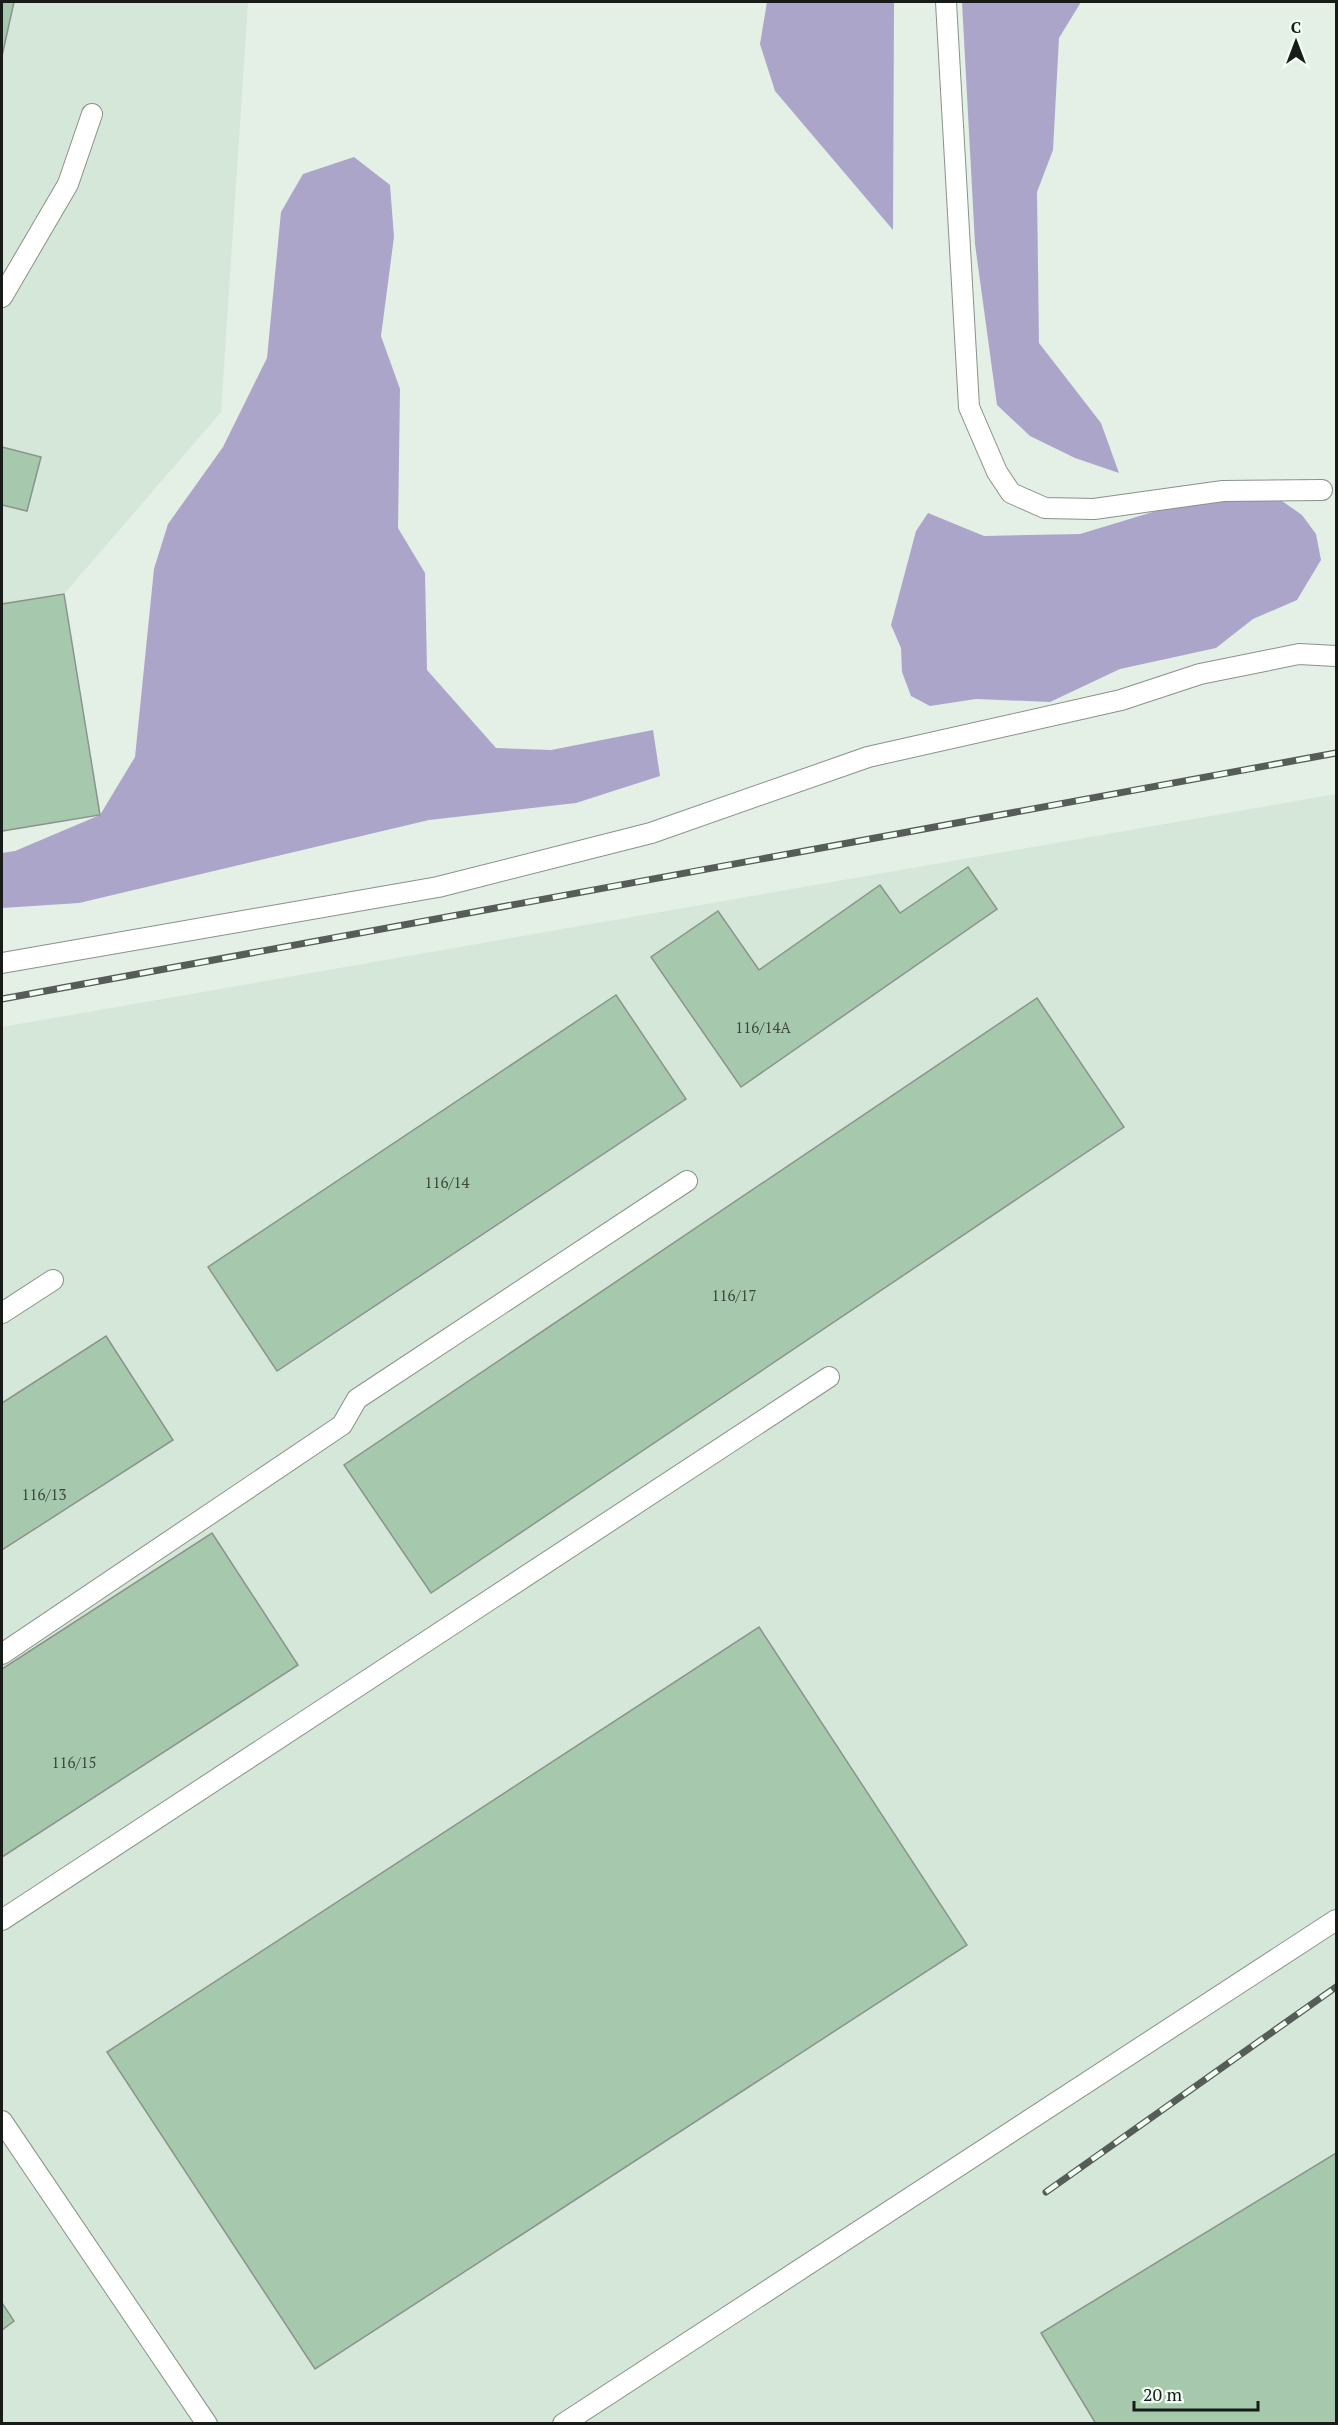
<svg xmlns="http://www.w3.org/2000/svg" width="1338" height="2425" font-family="'PT Serif',serif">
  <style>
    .built { fill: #d5e7d8 }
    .forest { fill: #aca5ca }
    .building { fill: #a6c9ad; stroke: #8a948c; stroke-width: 1.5 }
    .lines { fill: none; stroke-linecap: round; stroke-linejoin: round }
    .lane-casing { stroke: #88928a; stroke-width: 22 }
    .lane { stroke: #fff; stroke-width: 20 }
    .rail-casing { stroke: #565c57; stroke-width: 7 }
    .rail { stroke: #f2fdf4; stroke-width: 4.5; stroke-dasharray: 14; stroke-linecap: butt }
    .labels { text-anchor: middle; stroke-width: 4.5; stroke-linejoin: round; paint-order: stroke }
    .number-label { font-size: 15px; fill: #3c473e }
  </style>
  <rect width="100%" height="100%" fill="#e4efe6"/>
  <g class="built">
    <path d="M2 2H258L248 3 221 412 64 594 2 604Z"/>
    <path d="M1336 794V2423H2V1027Z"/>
  </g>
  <g class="forest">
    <path d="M767 2H894L893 230 775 91 760 44Z"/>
    <path d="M962 2H1081L1059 38 1053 150 1037 192 1039 343 1101 423 1119 473 1075 458 1030 436 997 405 975 244Z"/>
    <path d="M354 157 390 185 394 237 381 336 400 389 398 528 425 573 427 670 496 748 551 750 653 730 660 776 576 803 429 820 79 903 2 908V853L15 851 100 815 135 757 154 569 168 524 223 447 267 358 281 212 303 174Z"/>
    <path d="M1233 500 1282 501 1302 515 1316 534 1321 560 1297 600 1253 619 1216 648 1120 669 1050 702 976 699 930 706 911 696 902 672 901 648 891 625 916 531 928 513 984 536 1080 534 1156 511Z"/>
  </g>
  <g class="building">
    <path d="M2 2H14L2 56Z"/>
    <path d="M2 447 41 457 27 511 2 505Z"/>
    <path d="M64 594 100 815 2 831V604Z"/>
    <path d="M968 867 997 909 741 1087 651 957 718 911 759 970 880 885 900 913Z"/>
    <path d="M616 995 686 1099 277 1371 208 1267Z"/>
    <path d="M1037 998 1124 1127 431 1593 344 1465Z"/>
    <path d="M106 1336 173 1440 2 1550V1403Z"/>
    <path d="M212 1533 298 1665 2 1857V1669Z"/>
    <path d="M759 1627 967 1945 315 2369 107 2052Z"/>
    <path d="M1336 2153V2424H1096L1041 2333Z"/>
    <path d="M2 2303 14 2321 2 2330Z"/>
  </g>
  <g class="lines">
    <defs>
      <g id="lane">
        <path d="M946 2 969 407 997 472 1011 493 1045 508 1094 509 1223 491 1322 490"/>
        <path d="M2 297 68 184 92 114"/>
        <path d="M2 963 438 887 651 833 868 757 1121 700 1200 674 1299 654 1336 656"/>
        <path d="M2 1313 53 1280"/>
        <path d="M2 1654 342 1425 357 1399 687 1181"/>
        <path d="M2 1920 829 1377"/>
        <path d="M2 2121 207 2424"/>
        <path d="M563 2424 1336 1920"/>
      </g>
    </defs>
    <use href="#lane" class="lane-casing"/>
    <use href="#lane" class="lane"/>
    <defs>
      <g id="rail">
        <path d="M2 999 1336 753"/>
        <path d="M1046 2192 1336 1987"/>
      </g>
    </defs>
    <use href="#rail" class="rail-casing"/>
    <use href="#rail" class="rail"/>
  </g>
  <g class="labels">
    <g class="number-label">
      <text x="763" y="1033">116/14А</text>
      <text x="447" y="1188">116/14</text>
      <text x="734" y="1301">116/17</text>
      <text x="44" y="1500">116/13</text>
      <text x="74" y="1768">116/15</text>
    </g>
  </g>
  <rect width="1338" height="2425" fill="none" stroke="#181c19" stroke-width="6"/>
  <g transform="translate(1296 42)" stroke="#f2fdf4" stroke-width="4.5" paint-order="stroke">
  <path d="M0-4.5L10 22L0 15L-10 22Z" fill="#181c19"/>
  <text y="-9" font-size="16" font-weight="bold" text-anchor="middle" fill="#181c19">С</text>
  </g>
  <path d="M1134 2401v9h124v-9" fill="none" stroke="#181c19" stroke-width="3"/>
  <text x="1143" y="2401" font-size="18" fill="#181c19" stroke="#f2fdf4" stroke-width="4.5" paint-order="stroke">20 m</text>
</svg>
